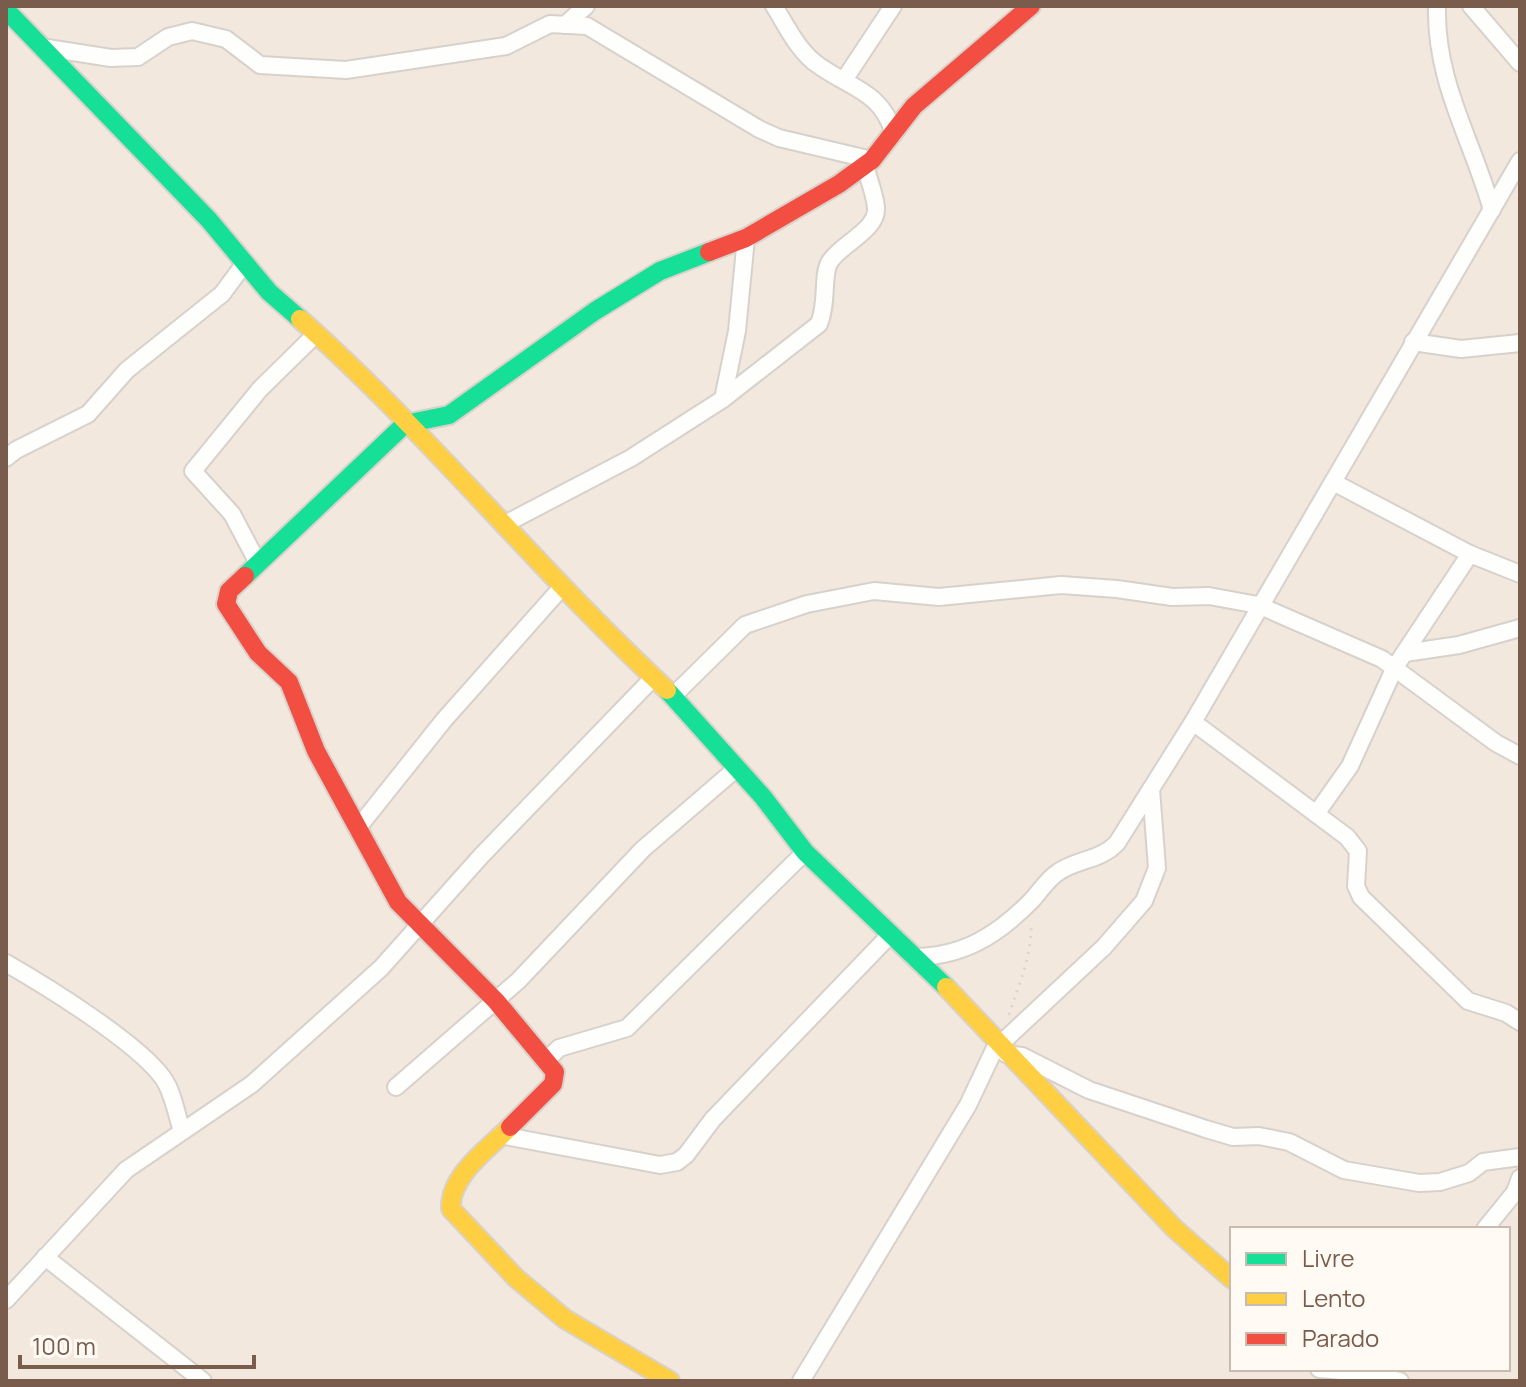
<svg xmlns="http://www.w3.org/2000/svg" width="1526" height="1387" font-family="Manrope,sans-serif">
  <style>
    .residential { fill: #f2e8de; fill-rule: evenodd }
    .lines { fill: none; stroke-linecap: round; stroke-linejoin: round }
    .street-casing { stroke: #d7d1cb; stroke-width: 20 }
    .fast-casing { stroke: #d9d2cb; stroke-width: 22 }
    .slow-casing { stroke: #d9d2cb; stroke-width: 22 }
    .jam-casing { stroke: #d9d2cb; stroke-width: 22 }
    .path { stroke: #dcd5d0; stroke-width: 3; stroke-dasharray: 2 6; stroke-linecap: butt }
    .street { stroke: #fefefd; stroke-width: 16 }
    .fast { stroke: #16e098; stroke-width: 18 }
    .slow { stroke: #ffcf43; stroke-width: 18 }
    .jam { stroke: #f24e42; stroke-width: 18 }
  </style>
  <rect width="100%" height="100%" fill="#f9f5f0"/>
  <path class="residential" d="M6 6H1520V1381H6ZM1232 1229H1508V1369H1232Z"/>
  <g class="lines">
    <defs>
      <g id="street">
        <path d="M774 6C786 25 796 47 814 62 847 88 881 89 894 134"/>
        <path d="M1437 6C1435 82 1472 139 1492 210"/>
        <path d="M1471 6 1520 63"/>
        <path d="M565 25 586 6"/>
        <path d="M41 47 111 58 138 57 168 37 192 31 226 39 260 65 346 70 506 46 550 24 587 26 759 129 779 138 872 160"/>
        <path d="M844 80 893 6"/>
        <path d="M1413 342 1461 349 1520 343"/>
        <path d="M723 399 737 331 746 238"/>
        <path d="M6 458 16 450 88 414 127 370 222 294 245 263"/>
        <path d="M1333 482 1470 554 1520 574"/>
        <path d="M505 524 631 458 723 399 819 324C828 302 822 277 829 263 839 245 878 230 876 208 875 194 868 178 865 165"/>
        <path d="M258 563 232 514 193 471 260 389 316 334"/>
        <path d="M1405 653 1459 645 1520 628"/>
        <path d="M673 696 745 625 807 604 874 591 939 597 1061 585 1117 589 1172 597 1209 596 1258 605 1382 659 1496 743 1520 756"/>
        <path d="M1193 722 1347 837 1358 851 1356 886 1361 897 1468 1001 1506 1013 1520 1022"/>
        <path d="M1316 814 1350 766 1395 667 1470 554"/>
        <path d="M357 829 444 720 562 587"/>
        <path d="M913 957C963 957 998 935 1032 900 1040 891 1047 880 1057 873 1076 859 1100 861 1117 843L1193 722 1520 161"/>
        <path d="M6 963C46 986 137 1042 163 1078 173 1092 176 1113 182 1131"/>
        <path d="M1006 1054 1022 1056 1089 1090 1206 1129 1233 1137 1259 1136 1289 1142 1344 1170 1419 1183 1440 1182 1469 1173 1483 1162 1520 1157"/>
        <path d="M546 1061 559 1048 627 1028 805 852"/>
        <path d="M396 1087 518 981 643 849 737 768"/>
        <path d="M500 1135 660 1165 677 1162 686 1155 713 1119 890 935"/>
        <path d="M1485 1229 1515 1192 1520 1178"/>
        <path d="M45 1257 203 1381"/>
        <path d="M6 1300 126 1170 252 1084 381 968 482 855 653 678"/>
        <path d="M1319 1369 1363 1373 1366 1369"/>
        <path d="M1363 1373 1400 1381"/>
        <path d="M801 1381 968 1105 994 1050 1104 947 1144 901 1157 868 1151 789"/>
      </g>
      <g id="fast">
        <path d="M6 10 209 220 269 292 300 319"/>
        <path d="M245 576 405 424 449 415 595 311 660 271 709 252"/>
        <path d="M667 690 763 797 805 852 946 987"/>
      </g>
      <g id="slow">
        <path d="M300 319C430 435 539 571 667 690"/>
        <path d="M946 987 1175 1229 1232 1279"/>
        <path d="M510 1127C488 1149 449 1176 451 1209L516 1278 565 1319 670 1381"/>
      </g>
      <g id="jam">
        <path d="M709 252 746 238 839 184 872 160 914 106 1031 6"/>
        <path d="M245 576 229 591 226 604 258 653 289 682 316 751 398 902 496 1001 555 1072 553 1084 510 1127"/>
      </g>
    </defs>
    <use href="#street" class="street-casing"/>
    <use href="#fast" class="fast-casing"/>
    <use href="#slow" class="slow-casing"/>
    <use href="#jam" class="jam-casing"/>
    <path class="path" d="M1009 1015C1019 982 1032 958 1031 923"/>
    <use href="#street" class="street"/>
    <use href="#fast" class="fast"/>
    <use href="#slow" class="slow"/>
    <use href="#jam" class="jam"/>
  </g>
  <rect width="1526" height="1387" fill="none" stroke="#7a5c4d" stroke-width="16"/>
  <rect x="1230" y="1227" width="280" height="144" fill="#fffaf3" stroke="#cabbb1" stroke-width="2"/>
  <rect x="1246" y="1253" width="40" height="12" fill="#16e098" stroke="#cabbb1" stroke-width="2"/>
  <text x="1302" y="1267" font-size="24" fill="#7a5c4d">Livre</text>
  <rect x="1246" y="1293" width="40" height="12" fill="#ffcf43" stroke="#cabbb1" stroke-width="2"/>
  <text x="1302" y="1307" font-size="24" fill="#7a5c4d">Lento</text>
  <rect x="1246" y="1333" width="40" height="12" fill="#f24e42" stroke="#cabbb1" stroke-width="2"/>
  <text x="1302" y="1347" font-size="24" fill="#7a5c4d">Parado</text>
  <path d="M20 1355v12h234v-12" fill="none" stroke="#7a5c4d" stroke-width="4"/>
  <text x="32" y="1355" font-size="24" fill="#7a5c4d" stroke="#fffaf3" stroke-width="6" paint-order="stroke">100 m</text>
</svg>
